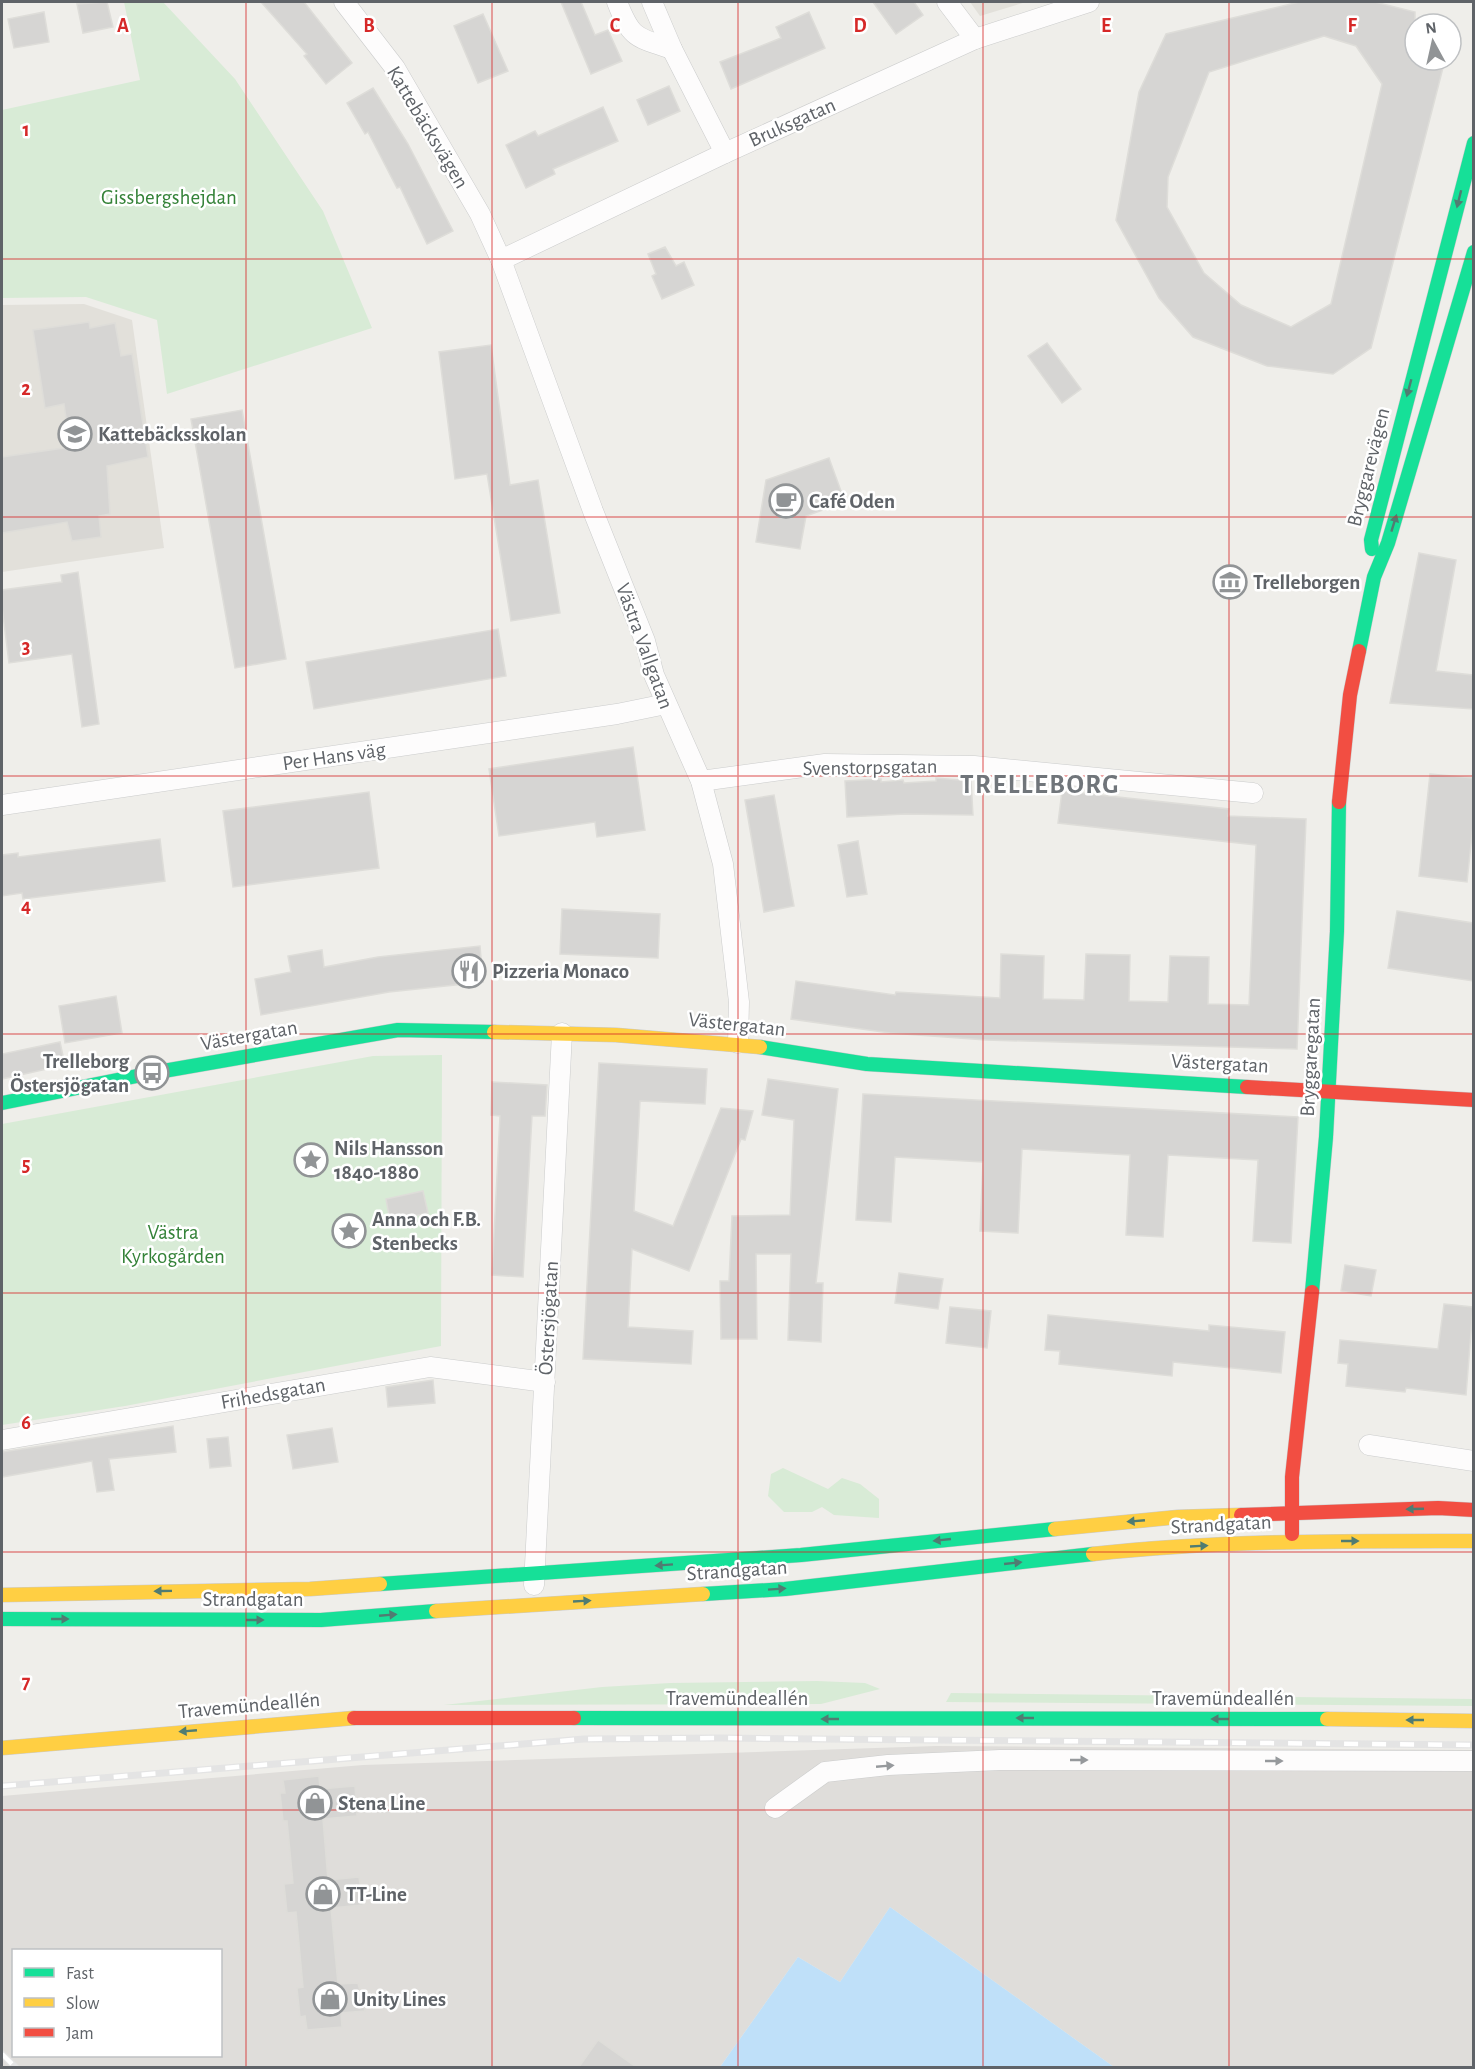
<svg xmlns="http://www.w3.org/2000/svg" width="1475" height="2069" font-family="'Alegreya Sans',sans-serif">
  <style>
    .industrial { fill: #dfddda; fill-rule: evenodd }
    .education { fill: #e2e0da }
    .green { fill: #d8ebd6 }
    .water { fill: #bfe0f9 }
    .building { fill: #d6d5d3; stroke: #deddd9; stroke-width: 1.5; fill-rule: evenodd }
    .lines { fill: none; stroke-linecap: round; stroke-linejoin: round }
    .street-casing { stroke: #cbcccc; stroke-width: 21 }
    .fast-casing { stroke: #cacacb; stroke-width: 15 }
    .slow-casing { stroke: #cacacb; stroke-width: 15 }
    .jam-casing { stroke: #cacacb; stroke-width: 15 }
    .street { stroke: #fdfcfc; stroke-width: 20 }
    .fast { stroke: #16e098; stroke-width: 14 }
    .slow { stroke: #ffcf43; stroke-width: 14 }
    .jam { stroke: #f24e42; stroke-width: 14 }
    .rail-casing { stroke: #e4e4e4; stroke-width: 7 }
    .rail { stroke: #fff; stroke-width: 4.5; stroke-dasharray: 14; stroke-linecap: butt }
    .oneway { fill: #507c72 }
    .oneway2 { fill: #96999c }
    .grid { fill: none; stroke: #d62828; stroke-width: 1.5; stroke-opacity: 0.55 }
    .labels { text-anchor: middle; stroke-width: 5; stroke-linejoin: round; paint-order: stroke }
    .street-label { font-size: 21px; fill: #5f6368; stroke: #fff }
    .park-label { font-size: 21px; fill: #348238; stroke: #fff }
    .poi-label { font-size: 21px; font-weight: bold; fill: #5f6368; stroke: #fff; text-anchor: start }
    .district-label { font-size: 27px; font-weight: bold; letter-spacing: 1.5px; fill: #70757a; stroke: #fff }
    .grid-label { font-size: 20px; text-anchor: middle; font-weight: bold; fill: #d62828; stroke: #fff; stroke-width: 5; stroke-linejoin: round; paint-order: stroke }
  </style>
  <rect width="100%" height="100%" fill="#efeeea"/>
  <path class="industrial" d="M936 1746 1473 1750V2067H1114L890 1907 840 1982 798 1957 720 2067 2 2068V1796L363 1765ZM14 1950H220V2056H14Z"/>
  <g class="education">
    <path d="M970 2H1026L980 16Z"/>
    <path d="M84 304 132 320 164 548 2 572V305Z"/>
  </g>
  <g class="green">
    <path d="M124 2H163L235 79 323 211 372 328 167 394 157 320 86 297 2 298V110L140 80Z"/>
    <path d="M442 1055 441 1346 125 1406 2 1425V1124L373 1056Z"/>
    <path d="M783 1468 828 1489 842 1478 860 1484 879 1499V1518L834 1515 822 1507 812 1512H784L768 1496 771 1474Z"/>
    <path d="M817 1681 865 1683 880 1689 821 1704 444 1705 602 1687 670 1683Z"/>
    <path d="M951 1693 1473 1699 1474 1706 946 1702Z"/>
  </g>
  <path class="water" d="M890 1907 1114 2067H720L798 1957 840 1982Z"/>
  <g class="building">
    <path d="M107 2 113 27 83 33 77 4Z"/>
    <path d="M261 2H304L352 63 326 84 304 56 307 54Z"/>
    <path d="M561 2H581L595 35 608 30 622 61 591 74Z"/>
    <path d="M873 2H914L923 15 896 34Z"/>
    <path d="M1299 2H1375L1415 12V60H1445L1371 348 1333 374 1267 366 1193 337 1159 298 1116 220 1139 92 1166 34ZM1324 36 1356 46 1382 84 1331 304 1291 327 1241 305 1204 273 1167 207 1168 177 1209 72Z"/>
    <path d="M44 12 49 42 14 48 8 19Z"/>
    <path d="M809 12 825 48 731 89 720 62 781 38 776 27Z"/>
    <path d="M483 14 508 71 478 83 454 26Z"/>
    <path d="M669 86 680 111 648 125 637 100Z"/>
    <path d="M373 88 408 144 453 231 427 244 400 187 397 188 368 132 365 134 347 103Z"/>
    <path d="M603 107 618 141 553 169 555 174 526 188 506 145 535 131 538 136Z"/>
    <path d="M665 247 676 266 684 262 694 285 662 299 652 276 656 274 648 254Z"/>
    <path d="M89 322 90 328 115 323 121 356 132 354 148 457 107 466 110 514 99 516 101 537 72 541 67 522 2 533V457L70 447 64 404 45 408 33 330Z"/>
    <path d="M1047 343 1081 389 1062 403 1028 356Z"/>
    <path d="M491 345 510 485 538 480 560 613 511 621 487 474 455 479 439 352Z"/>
    <path d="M242 410 286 659 235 668 191 419Z"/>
    <path d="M829 458 845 502 806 516 800 549 756 542 766 480Z"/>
    <path d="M1419 553 1456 560 1436 671 1473 675V709L1390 703Z"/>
    <path d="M78 572 99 724 82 727 72 654 9 663 2 607V590L62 582 61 575Z"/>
    <path d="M498 629 506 676 314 709 306 662Z"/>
    <path d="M633 747 645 830 597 837 595 822 499 836 489 769Z"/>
    <path d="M1430 774 1473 778V825L1467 882 1419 876Z"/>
    <path d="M936 778 971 781 973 815 905 814 847 817 845 781 881 779V782L903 780 904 783 936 781Z"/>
    <path d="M1062 791 1229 809 1228 816 1306 819 1297 1049 986 1040 890 1033 791 1019 796 981 895 995 896 992 1000 998 1001 954 1044 956 1043 999 1084 1000 1086 954 1130 955 1129 1001 1168 1002 1170 956 1209 957 1208 1004 1249 1005 1256 845 1058 823Z"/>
    <path d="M369 792 379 868 233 887 223 811Z"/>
    <path d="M774 795 794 906 764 912 745 800Z"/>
    <path d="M160 839 165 881 23 899 22 893 2 896V855L18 853V857Z"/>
    <path d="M858 841 867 894 847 897 838 845Z"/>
    <path d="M562 909 660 914 658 958 560 954Z"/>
    <path d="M1397 911 1473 923V981L1388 968Z"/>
    <path d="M480 946 483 982 389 992 261 1015 255 979 291 972 288 956 322 950 324 967 378 957Z"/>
    <path d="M116 996 122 1033 65 1043 59 1006Z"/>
    <path d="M60 1042 65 1065 2 1079V1054Z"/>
    <path d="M599 1063 707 1069 705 1104 640 1101 634 1211 673 1226 721 1108 753 1111 745 1140 741 1139 689 1271 632 1249 628 1327 693 1331 691 1364 583 1359Z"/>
    <path d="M768 1079 838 1089 816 1283H823L821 1342 788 1340 791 1254H756L757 1339H721L720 1281H729L732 1216 790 1215 794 1120 762 1115Z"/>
    <path d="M492 1082 547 1085 545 1116H532L523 1277 492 1275 500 1116 491 1115Z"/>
    <path d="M863 1094 1298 1117 1291 1243 1253 1241 1258 1160 1168 1155 1163 1237 1126 1235 1130 1155 1022 1149 1018 1233 980 1231 983 1162 895 1157 891 1222 856 1220Z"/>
    <path d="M423 1191 428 1213 390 1221 386 1199Z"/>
    <path d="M1345 1265 1376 1270 1371 1296 1341 1291Z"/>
    <path d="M899 1273 943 1279 938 1309 895 1303Z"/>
    <path d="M1444 1304 1473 1307 1466 1395 1406 1388 1405 1392 1346 1386 1348 1364 1338 1363 1340 1340 1438 1349Z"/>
    <path d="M950 1307 991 1311 987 1348 946 1343Z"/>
    <path d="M1048 1315 1209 1331V1325L1285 1332 1281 1373 1173 1362 1172 1376 1059 1364 1060 1351 1045 1350Z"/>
    <path d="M433 1380 435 1403 388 1407 386 1387Z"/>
    <path d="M173 1426 176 1452 109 1459 114 1490 97 1492 92 1461 2 1477V1452Z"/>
    <path d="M332 1428 338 1462 293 1469 287 1435Z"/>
    <path d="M228 1437 231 1466 210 1468 207 1439Z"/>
    <path d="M319 1776 320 1789 355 1786 357 1816 323 1819 328 1880 359 1877 363 1905 331 1908 338 1984 358 1983 365 2011 341 2013 342 2027 307 2030 305 2016 300 2017 297 1988 303 1987 296 1912 287 1913 284 1884 293 1883 287 1821H283L280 1793H285L283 1780Z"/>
    <path d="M598 2040 636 2067H579Z"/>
  </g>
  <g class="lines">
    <defs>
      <g id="street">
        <path d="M344 2 395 68 480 214 501 260 593 511 645 641 654 675 701 781 723 864 739 1002 738 1043"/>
        <path d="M617 2C631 38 635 37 672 49"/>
        <path d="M652 2 672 49 725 153"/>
        <path d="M947 2 975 39"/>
        <path d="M501 260 725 153 975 39 1089 2"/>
        <path d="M701 781 825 764 974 766 1253 793"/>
        <path d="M2 805 617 714 666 704"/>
        <path d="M2 1440 430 1367 545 1382"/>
        <path d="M1369 1445 1474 1461"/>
        <path d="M534 1585 562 1033"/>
        <path d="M775 1808 825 1772 888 1765 1000 1760 1474 1761"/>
      </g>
      <g id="fast">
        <path d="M1372 549 1371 540 1474 143"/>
        <path d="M1359 651 1374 577 1388 543 1474 252"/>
        <path d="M760 1047 867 1064 1247 1087"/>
        <path d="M2 1103 152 1073 398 1030 494 1032"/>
        <path d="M1312 1292 1326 1137 1337 931 1339 802"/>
        <path d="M380 1584 801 1555 1055 1529"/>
        <path d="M703 1594 785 1589 1093 1554"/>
        <path d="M2 1619 321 1620 436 1611"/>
        <path d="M574 1718 1327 1719"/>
      </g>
      <g id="slow">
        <path d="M494 1032 616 1035 760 1047"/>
        <path d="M1055 1529 1178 1517 1241 1515"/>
        <path d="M1093 1554C1220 1540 1347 1541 1474 1541"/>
        <path d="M2 1595 310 1589 380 1584"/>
        <path d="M436 1611 703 1594"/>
        <path d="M1327 1719 1474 1721"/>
        <path d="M2 1748 354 1718"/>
      </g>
      <g id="jam">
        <path d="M1339 802 1350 695 1359 651"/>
        <path d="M1247 1087 1474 1100"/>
        <path d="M1241 1515 1438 1508 1474 1510"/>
        <path d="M1292 1534V1477L1312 1292"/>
        <path d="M354 1718H574"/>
      </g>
    </defs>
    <use href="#street" class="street-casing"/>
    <use href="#fast" class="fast-casing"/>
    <use href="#slow" class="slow-casing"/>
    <use href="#jam" class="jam-casing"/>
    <use href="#street" class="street"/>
    <use href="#fast" class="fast"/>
    <use href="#slow" class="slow"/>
    <use href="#jam" class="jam"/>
    <defs>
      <g id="rail">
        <path d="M2 1786 584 1739 720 1738 1474 1745"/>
        <path d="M2 2054 16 2068"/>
      </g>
    </defs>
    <use href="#rail" class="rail-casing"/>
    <use href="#rail" class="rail"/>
  </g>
  <defs><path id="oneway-solid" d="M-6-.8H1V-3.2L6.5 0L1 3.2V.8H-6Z" transform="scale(1.5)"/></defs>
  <g class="oneway">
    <use href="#oneway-solid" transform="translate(1459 199) rotate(104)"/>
    <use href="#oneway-solid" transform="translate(1409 388) rotate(105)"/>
    <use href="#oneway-solid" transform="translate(1394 523) rotate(-73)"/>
    <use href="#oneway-solid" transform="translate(1415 1509) rotate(178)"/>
    <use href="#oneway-solid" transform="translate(1136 1521) rotate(175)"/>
    <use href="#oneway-solid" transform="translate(942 1540) rotate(174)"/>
    <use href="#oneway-solid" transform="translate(1350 1541)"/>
    <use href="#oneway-solid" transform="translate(1199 1546) rotate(-3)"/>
    <use href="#oneway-solid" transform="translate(1013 1563) rotate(-6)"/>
    <use href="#oneway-solid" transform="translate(664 1565) rotate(176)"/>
    <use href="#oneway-solid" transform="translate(777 1589) rotate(-4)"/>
    <use href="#oneway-solid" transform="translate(163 1591) rotate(179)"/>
    <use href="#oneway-solid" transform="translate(582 1601) rotate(-3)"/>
    <use href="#oneway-solid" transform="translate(388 1615) rotate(-5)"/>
    <use href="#oneway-solid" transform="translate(60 1619)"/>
    <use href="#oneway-solid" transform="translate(255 1620)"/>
    <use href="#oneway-solid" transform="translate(1025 1718) rotate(180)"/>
    <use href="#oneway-solid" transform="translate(830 1719) rotate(180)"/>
    <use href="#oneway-solid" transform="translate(1220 1719) rotate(-180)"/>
    <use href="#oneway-solid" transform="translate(1415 1720) rotate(-180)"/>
    <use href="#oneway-solid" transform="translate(188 1731) rotate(175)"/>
  </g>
  <g class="oneway2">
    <use href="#oneway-solid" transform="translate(1079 1760)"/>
    <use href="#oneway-solid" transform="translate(1274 1761)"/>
    <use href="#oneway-solid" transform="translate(885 1766) rotate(-5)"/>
  </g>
  <path class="grid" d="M246 2V2068M492 2V2068M738 2V2068M983 2V2068M1229 2V2068M2 259H1474M2 517H1474M2 776H1474M2 1034H1474M2 1293H1474M2 1552H1474M2 1810H1474"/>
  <defs>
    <symbol id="school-ring" viewBox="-11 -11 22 22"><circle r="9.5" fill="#fff" stroke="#919496" stroke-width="1.5"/><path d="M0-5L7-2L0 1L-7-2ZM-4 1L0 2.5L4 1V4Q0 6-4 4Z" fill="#919496"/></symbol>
    <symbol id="cafe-ring" viewBox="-11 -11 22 22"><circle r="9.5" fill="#fff" stroke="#919496" stroke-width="1.5"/><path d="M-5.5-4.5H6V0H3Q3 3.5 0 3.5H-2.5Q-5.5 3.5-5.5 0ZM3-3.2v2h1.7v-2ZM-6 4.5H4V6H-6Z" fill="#919496"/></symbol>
    <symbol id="museum-ring" viewBox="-11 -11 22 22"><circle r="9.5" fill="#fff" stroke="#919496" stroke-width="1.5"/><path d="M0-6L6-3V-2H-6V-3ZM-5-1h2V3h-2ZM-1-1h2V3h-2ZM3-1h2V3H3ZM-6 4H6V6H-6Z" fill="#919496"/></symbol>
    <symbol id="restaurant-ring" viewBox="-11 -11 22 22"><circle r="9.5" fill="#fff" stroke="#919496" stroke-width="1.5"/><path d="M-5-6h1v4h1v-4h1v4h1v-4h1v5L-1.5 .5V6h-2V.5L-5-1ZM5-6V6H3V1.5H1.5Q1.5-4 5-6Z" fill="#919496"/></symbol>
    <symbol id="bus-ring" viewBox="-11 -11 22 22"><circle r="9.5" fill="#fff" stroke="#919496" stroke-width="1.5"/><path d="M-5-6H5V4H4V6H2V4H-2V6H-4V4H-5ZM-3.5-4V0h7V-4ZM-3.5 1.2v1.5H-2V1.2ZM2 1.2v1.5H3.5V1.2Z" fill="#919496"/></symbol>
    <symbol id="sight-ring" viewBox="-11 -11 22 22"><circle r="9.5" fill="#fff" stroke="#919496" stroke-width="1.5"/><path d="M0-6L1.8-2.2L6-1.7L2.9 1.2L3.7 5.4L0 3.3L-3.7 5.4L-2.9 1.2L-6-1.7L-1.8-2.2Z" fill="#919496"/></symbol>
    <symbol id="shop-ring" viewBox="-11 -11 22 22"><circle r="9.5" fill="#fff" stroke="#919496" stroke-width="1.5"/><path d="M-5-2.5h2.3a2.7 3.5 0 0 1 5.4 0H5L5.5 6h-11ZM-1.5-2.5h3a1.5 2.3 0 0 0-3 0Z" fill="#919496"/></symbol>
  </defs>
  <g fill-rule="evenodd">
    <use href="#school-ring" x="56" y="415" width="38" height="38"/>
    <use href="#cafe-ring" x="767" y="482" width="38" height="38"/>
    <use href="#museum-ring" x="1211" y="563" width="38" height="38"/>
    <use href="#restaurant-ring" x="450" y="952" width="38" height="38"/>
    <use href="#bus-ring" x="133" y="1054" width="38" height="38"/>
    <use href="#sight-ring" x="292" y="1141" width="38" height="38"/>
    <use href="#sight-ring" x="330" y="1212" width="38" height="38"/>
    <use href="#shop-ring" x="296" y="1784" width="38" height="38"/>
    <use href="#shop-ring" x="304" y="1875" width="38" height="38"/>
    <use href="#shop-ring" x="311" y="1980" width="38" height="38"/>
  </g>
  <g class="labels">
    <g class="street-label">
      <text transform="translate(792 122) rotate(-24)" y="7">Bruksgatan</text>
      <text transform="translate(428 127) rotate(59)" y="7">Kattebäcksvägen</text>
      <text transform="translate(1368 467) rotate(-76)" y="7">Bryggarevägen</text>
      <text transform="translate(645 646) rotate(70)" y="7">Västra Vallgatan</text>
      <text transform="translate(334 756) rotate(-8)" y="7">Per Hans väg</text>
      <text transform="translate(870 767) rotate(-1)" y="7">Svenstorpsgatan</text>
      <text transform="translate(737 1024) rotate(6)" y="7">Västergatan</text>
      <text transform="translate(249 1035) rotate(-10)" y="7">Västergatan</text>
      <text transform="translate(1310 1057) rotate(-87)" y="7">Bryggaregatan</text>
      <text transform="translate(1220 1063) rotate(3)" y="7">Västergatan</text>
      <text transform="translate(548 1318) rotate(-87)" y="7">Östersjögatan</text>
      <text transform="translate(273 1393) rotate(-10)" y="7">Frihedsgatan</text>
      <text transform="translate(1221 1524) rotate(-3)" y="7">Strandgatan</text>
      <text transform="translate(737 1570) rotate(-4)" y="7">Strandgatan</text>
      <text x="253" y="1606">Strandgatan</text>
      <text x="737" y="1705">Travemündeallén</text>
      <text x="1223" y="1705">Travemündeallén</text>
      <text transform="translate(249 1705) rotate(-5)" y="7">Travemündeallén</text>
    </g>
    <g class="park-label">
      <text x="169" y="204">Gissbergshejdan</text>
      <text x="173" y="1239">Västra<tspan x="173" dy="24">Kyrkogården</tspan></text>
    </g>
    <g class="poi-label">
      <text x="98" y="441">Kattebäcksskolan</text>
      <text x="809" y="508">Café Oden</text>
      <text x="1253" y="589">Trelleborgen</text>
      <text x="492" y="978">Pizzeria Monaco</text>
      <text x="129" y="1068" text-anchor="end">Trelleborg<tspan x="129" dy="24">Östersjögatan</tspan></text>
      <text x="334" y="1155">Nils Hansson<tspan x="334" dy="24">1840-1880</tspan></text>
      <text x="372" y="1226">Anna och F.B.<tspan x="372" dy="24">Stenbecks</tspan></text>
      <text x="338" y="1810">Stena Line</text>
      <text x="346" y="1901">TT-Line</text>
      <text x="353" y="2006">Unity Lines</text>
    </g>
    <g class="district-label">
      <text x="1040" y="793">TRELLEBORG</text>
    </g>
  </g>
  <g class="grid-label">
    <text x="123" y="32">A</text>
    <text x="369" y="32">B</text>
    <text x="615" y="32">C</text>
    <text x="860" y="32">D</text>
    <text x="1106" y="32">E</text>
    <text x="1352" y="32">F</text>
    <text x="26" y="136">1</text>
    <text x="26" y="395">2</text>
    <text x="26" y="653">3</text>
    <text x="26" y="912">4</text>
    <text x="26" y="1171">5</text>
    <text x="26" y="1429">6</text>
    <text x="26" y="1688">7</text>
  </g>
  <rect width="1475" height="2069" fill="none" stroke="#5f6368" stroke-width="6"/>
  <rect x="12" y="1949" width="210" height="108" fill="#ffffff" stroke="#bfc1c3" stroke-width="1.5"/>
  <rect x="24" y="1968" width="30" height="9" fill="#16e098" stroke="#bfc1c3" stroke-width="1.5"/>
  <text x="66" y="1979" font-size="18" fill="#5f6368">Fast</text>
  <rect x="24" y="1998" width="30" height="9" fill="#ffcf43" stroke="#bfc1c3" stroke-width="1.5"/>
  <text x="66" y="2009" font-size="18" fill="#5f6368">Slow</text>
  <rect x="24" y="2028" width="30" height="9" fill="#f24e42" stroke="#bfc1c3" stroke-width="1.5"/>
  <text x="66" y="2039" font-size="18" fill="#5f6368">Jam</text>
  <g transform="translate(1433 42) rotate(352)"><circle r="28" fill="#ffffff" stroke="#bfc1c3" stroke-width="1.5"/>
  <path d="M0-4.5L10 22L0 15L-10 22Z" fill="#919496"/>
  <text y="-9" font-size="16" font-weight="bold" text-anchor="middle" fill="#5f6368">N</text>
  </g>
</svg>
